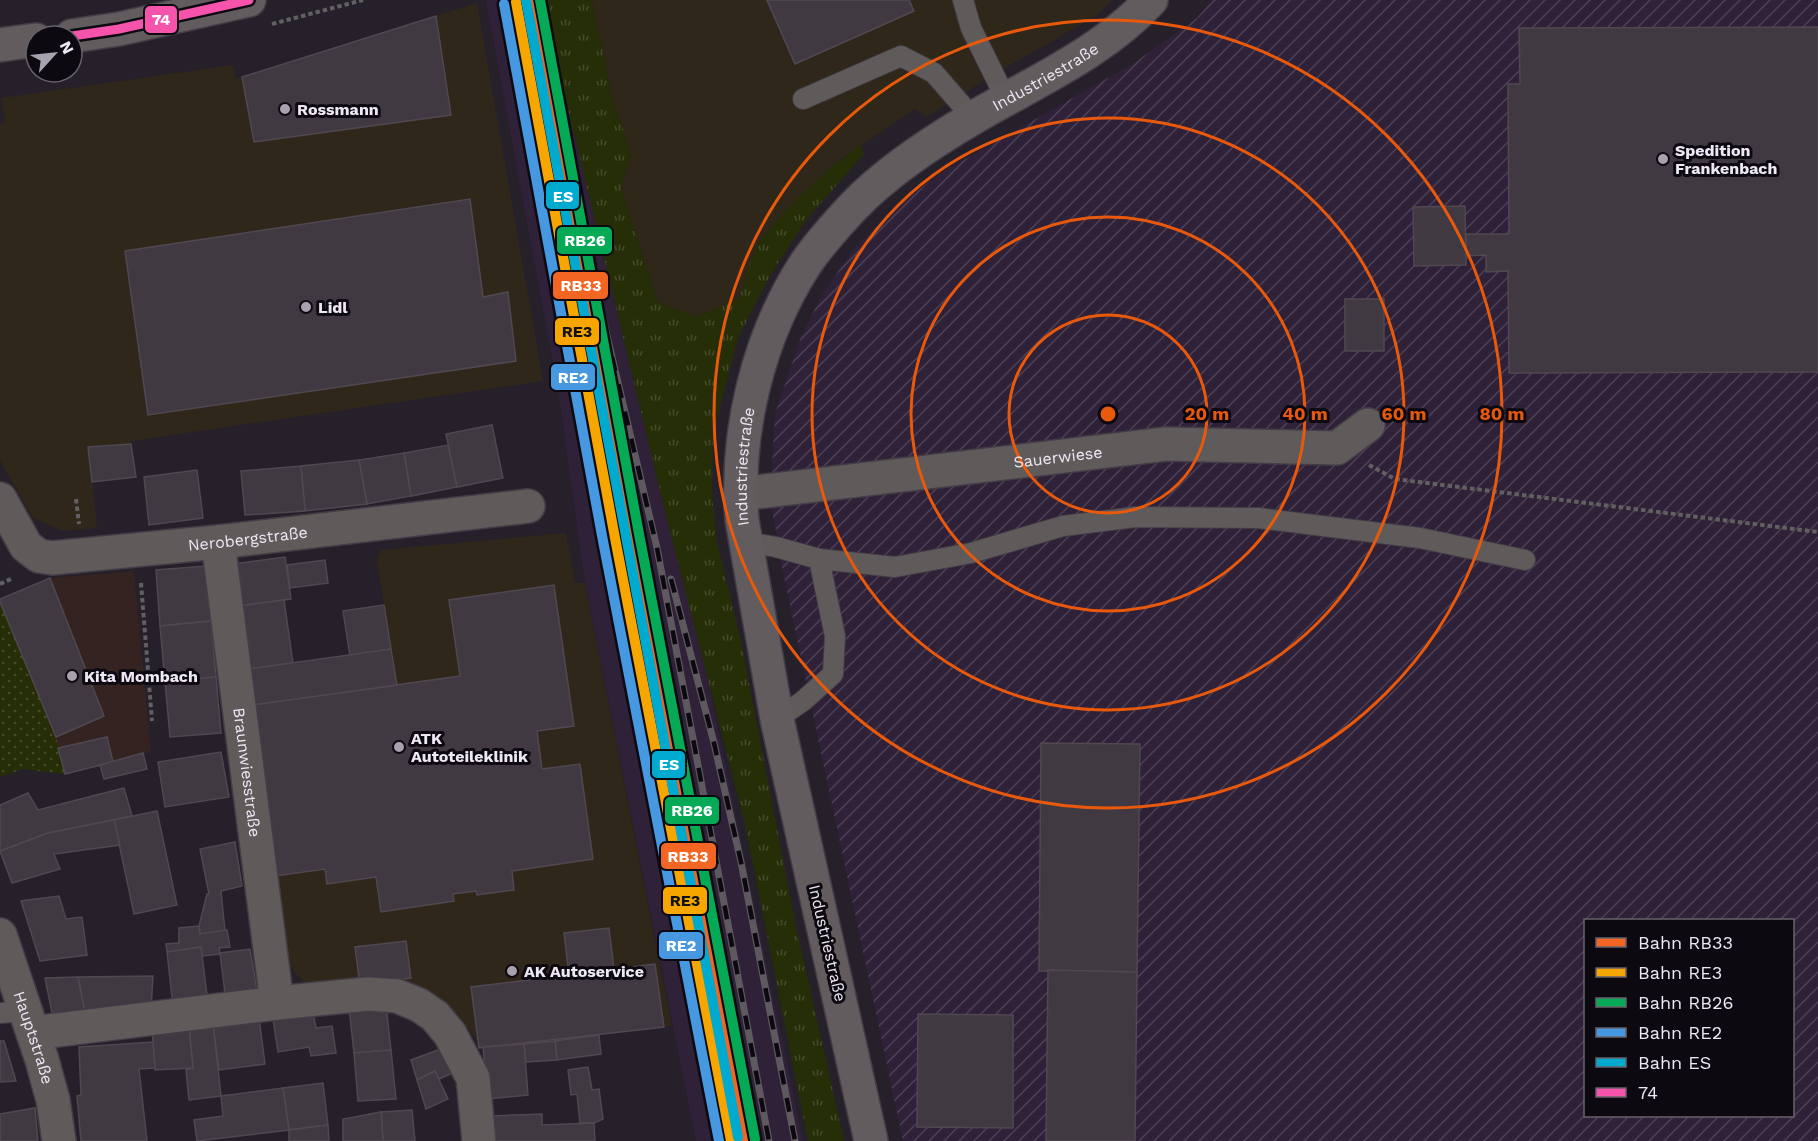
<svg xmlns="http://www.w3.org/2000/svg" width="1818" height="1141" font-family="'Work Sans',sans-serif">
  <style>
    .commercial { fill: #2e271a }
    .industrial { fill: url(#industrial-furrows); fill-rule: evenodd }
    .education { fill: #342321 }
    .built { fill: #2e2138 }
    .grass { fill: url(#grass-tufts) }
    .park { fill: url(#park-dots) }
    .building { fill: #413941; stroke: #504851; stroke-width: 1.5 }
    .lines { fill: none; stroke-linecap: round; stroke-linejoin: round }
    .lane-casing { stroke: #423d46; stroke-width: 22 }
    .street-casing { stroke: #423d46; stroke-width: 36 }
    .secondary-casing { stroke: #423d46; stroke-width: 36 }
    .path { stroke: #625f61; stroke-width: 4; stroke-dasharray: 4.5 3; stroke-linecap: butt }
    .lane { stroke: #5f5b5b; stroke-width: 20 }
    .street { stroke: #5f5b5b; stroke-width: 33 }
    .secondary { stroke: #625c5f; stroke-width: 33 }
    .rail-casing { stroke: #5d595e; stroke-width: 7 }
    .rail { stroke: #0d0911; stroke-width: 4.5; stroke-dasharray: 14; stroke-linecap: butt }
    .bus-1-casing { stroke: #0d0911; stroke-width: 14 }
    .bus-1 { stroke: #f653ac; stroke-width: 9 }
    .rail-1-casing { stroke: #0d0911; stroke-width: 15 }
    .rail-2-casing { stroke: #0d0911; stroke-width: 15 }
    .rail-3-casing { stroke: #0d0911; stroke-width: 15 }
    .rail-4-casing { stroke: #0d0911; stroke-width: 15 }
    .rail-5-casing { stroke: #0d0911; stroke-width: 15 }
    .rail-1 { stroke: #f26522; stroke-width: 10 }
    .rail-2 { stroke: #f7a600; stroke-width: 10 }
    .rail-3 { stroke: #06aa56; stroke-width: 10 }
    .rail-4 { stroke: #4699e1; stroke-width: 10 }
    .rail-5 { stroke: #00a9ce; stroke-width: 10 }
    .ring { fill: none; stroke: #e8590c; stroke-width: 3 }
    .poi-dot { fill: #a8a1ae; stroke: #0d0911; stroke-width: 2 }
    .labels { text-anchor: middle; stroke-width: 6; stroke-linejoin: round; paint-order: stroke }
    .street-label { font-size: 16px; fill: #eee7f4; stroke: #0d0911 }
    .poi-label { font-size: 16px; font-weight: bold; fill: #eee7f4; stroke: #0d0911; text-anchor: start }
    .centre { fill: #e8590c; stroke: #0d0911; stroke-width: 3 }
    .ring-label { font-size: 18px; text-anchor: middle; font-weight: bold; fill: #e8590c; stroke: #0d0911; stroke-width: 6; stroke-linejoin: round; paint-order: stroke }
    .line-badge { stroke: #0d0911; stroke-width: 2 }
    .badge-label { font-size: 16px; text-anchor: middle; font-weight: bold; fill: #fff }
    .pale-badge-label { font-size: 16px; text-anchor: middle; font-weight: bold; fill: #111 }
  </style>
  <defs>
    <pattern id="industrial-furrows" width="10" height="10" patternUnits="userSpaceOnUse" patternTransform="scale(1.5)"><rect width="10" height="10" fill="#2e2138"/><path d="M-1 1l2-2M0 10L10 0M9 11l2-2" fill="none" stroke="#4d4155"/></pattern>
    <pattern id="grass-tufts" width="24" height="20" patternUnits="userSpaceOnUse" patternTransform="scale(1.5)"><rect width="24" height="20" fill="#252e06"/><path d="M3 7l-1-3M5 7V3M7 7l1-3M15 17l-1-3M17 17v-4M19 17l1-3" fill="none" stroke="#454c2b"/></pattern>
    <pattern id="park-dots" width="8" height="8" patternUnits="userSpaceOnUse" patternTransform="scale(1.5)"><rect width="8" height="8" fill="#252e06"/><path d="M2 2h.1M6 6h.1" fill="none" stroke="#454c2b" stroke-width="1.8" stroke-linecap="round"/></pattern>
  </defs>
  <rect width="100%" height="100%" fill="#26202b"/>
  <g class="commercial">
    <path d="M592 0H1112L1096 16 998 72 926 117 915 109 840 160 789 208 759 243 739 299 696 317 658 302 621 187 632 154 614 104Z"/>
    <path d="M477 3 543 381 131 441V444L89 447 97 528 62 531 32 517 0 460V124L6 122 1 98 233 65 236 79Z"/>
    <path d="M566 533 575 583H585L672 1026 483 1050V1047L461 1020 433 995 320 987 305 982 296 974 288 962 276 876 397 685 377 560 381 550Z"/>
  </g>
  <path class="industrial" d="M1212 0H1818V1141H903L780 558 781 555 770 502 775 414 801 337 821 297 852 251 890 213 939 174 1134 63 1197 18ZM1586 920H1792V1116H1586Z"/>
  <path class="education" d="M134 571 151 752 65 774 23 769 0 777V599L50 578Z"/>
  <path class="built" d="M486 0H545L560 75 668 524 703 656 803 1141H696L585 583 559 396Z"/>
  <path class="grass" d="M545 0H592L614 104 632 154 621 187 658 302 696 317 739 299C745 282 750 255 760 242 784 208 827 169 861 145L864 154 806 220 771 274 738 338 713 434 712 494 717 542 741 642 794 917 844 1141H808L745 824 668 524 560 75Z"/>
  <path class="park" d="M0 602 56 737 65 774 23 769 0 777Z"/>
  <g class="building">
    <path d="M767 0H909L914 11 795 64Z"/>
    <path d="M436 16 451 115 254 142 242 77Z"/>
    <path d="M1818 27V372L1509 373 1508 271 1486 272V255L1466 256V234H1509L1508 84H1520L1519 28Z"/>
    <path d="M470 199 483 297 508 292 516 361 148 415 125 251Z"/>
    <path d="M1465 206 1466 265 1414 266 1413 207Z"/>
    <rect x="1345" y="299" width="39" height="52"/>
    <path d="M492 425 503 478 457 487 446 434Z"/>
    <path d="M131 444 136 477 92 482 88 447Z"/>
    <path d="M448 445 457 487 411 496 404 453Z"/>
    <path d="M404 453 411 496 367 504 359 460Z"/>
    <path d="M359 460 367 504 305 511 301 466Z"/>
    <path d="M301 466 305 511 245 515 241 471Z"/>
    <path d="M197 470 203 518 149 525 144 477Z"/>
    <path d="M285 557 291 599 240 606 234 564Z"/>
    <path d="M325 560 328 583 290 588 287 565Z"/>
    <path d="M206 566 211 621 160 626 156 570Z"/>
    <path d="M50 578 104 716 56 737 0 602V599Z"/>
    <path d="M554 585 574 726 537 731 542 769 580 764 593 859 512 871 514 890 477 895 476 891 453 894 454 901 381 912 376 877 327 884 325 869 276 876 252 705 460 676 449 600Z"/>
    <path d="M284 600 293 663 249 669 240 606Z"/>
    <path d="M384 605 391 649 350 656 343 611Z"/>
    <path d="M211 621 216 677 165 682 160 626Z"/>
    <path d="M391 649 397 685 252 705 249 669Z"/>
    <path d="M216 677 221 733 170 737 165 682Z"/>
    <path d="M107 737 113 762 65 774 58 748Z"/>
    <path d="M1041 743 1140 744 1137 972 1039 971Z"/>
    <path d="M221 752 229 797 165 807 158 762Z"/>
    <path d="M143 753 147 769 104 779 100 765Z"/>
    <path d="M124 788 132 816 48 833 0 851V805L28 793 38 810Z"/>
    <path d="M157 811 177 905 134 914 114 820Z"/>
    <path d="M114 820 120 845 54 854 60 869 12 883 0 851 48 833Z"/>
    <path d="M235 842 242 886 221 891 225 931 200 934 199 926 207 894H209L200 849Z"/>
    <path d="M59 896 66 919 82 917 87 955 40 961 21 901Z"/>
    <path d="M199 926 200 934 227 930 230 947 219 948 220 954 202 956 201 947 167 952 166 944 179 943V928Z"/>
    <path d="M609 928 614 969 655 964 664 1027 479 1048 471 987 569 975 564 933Z"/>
    <path d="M406 941 411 978 360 985 355 947Z"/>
    <path d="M201 947 208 1003 173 1006 167 952Z"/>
    <path d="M250 949 258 997 226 1002 220 953Z"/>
    <path d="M1048 970 1137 972 1135 1141H1046Z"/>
    <path d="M153 976 151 1009 85 1013 78 977Z"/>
    <path d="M78 977 85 1013H52L45 978Z"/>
    <path d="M386 1005 391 1050 354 1053 349 1008Z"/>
    <path d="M313 1013 316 1028 332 1026 336 1053 311 1056 309 1047 278 1052 273 1019Z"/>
    <path d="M918 1014 1013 1015V1128L917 1127Z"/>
    <path d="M259 1018 265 1064 219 1070 213 1024Z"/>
    <path d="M213 1024 221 1096 189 1100 186 1070 193 1068 189 1027Z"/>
    <path d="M189 1027 193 1068 155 1070 152 1028Z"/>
    <path d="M599 1035 601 1054 557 1060 555 1041Z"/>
    <path d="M0 1041H4L16 1081 0 1082Z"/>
    <path d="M555 1041 557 1060 526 1062 524 1044Z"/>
    <path d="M153 1042 155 1068 139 1069 147 1141H81L77 1096 81 1095 79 1047Z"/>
    <path d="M524 1044 528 1095 488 1099 483 1047Z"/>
    <path d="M446 1047 460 1070 439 1079 435 1071 417 1080 411 1060Z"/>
    <path d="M391 1050 396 1099 358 1101 354 1053Z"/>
    <path d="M588 1067 592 1090 599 1089 603 1119 594 1123H580L577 1094 571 1095 568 1070Z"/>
    <path d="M435 1071 448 1099 426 1109 417 1080Z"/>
    <path d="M323 1083 328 1125 289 1130 283 1088Z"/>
    <path d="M283 1088 289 1130 197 1141 194 1120 223 1116 221 1096Z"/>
    <path d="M35 1108 38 1141H0V1114Z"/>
    <path d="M412 1110 415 1141H383L381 1112Z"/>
    <path d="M381 1112 383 1141H343V1119Z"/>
    <path d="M542 1114V1125L594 1123 595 1141H493L492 1116Z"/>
    <path d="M328 1125 329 1141H289V1130Z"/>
  </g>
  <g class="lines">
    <defs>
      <g id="lane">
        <path d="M963 0 971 28 1006 99"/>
        <path d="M803 99 901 56 934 73 973 118"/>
        <path d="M746 542 776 547 819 559 895 567 971 553 1063 526 1135 517 1258 518 1420 538 1525 560"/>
        <path d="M777 719 803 701 833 674 835 636 819 559"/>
        <path d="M0 1013 26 1011"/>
      </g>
      <g id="street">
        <path id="s1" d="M740 494 1166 444 1337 448 1368 425"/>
        <path id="s2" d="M0 499 26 546 39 556 52 558 218 542 528 506"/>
        <path id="s3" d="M218 542 277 1003"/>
        <path id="s4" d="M0 935 42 1060 53 1100 59 1141"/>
        <path d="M33 1033 277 1003 368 994 397 996 419 1005 435 1016 450 1034 473 1078 479 1141"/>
      </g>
      <g id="secondary">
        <path d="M72 36 119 29 249 0"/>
        <path d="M0 45 36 40"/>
        <path id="s5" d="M871 1141 777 719 742 520C735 432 758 337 806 263 819 244 837 224 853 207 886 172 932 142 973 118 1034 82 1102 53 1151 0"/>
      </g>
    </defs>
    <use href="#lane" class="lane-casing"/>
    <use href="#street" class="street-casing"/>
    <use href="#secondary" class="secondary-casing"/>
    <g class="path">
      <path d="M272 24 363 0"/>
      <path d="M1369 465 1395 479 1818 532"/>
      <path d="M76 499 79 524"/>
      <path d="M141 583 152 721"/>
      <path d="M0 584 13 578"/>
    </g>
    <use href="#lane" class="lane"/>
    <use href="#street" class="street"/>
    <use href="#secondary" class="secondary"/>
    <defs>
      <g id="rail">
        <path d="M535 30 657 548 769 1141"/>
        <path d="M671 579 714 743 741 862 795 1141"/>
      </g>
    </defs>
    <use href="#rail" class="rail-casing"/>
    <use href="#rail" class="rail"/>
    <defs>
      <path id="bus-1" d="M72 36 119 29 249 0"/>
    </defs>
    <use href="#bus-1" class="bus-1-casing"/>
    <use href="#bus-1" class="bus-1"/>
    <defs>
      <path id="rail-1" d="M528 0 627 536 743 1141"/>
      <path id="rail-2" d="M516 2 615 538 731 1141"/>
      <path id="rail-3" d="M540 0 639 534 755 1139"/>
      <path id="rail-4" d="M504 4 603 541 719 1141"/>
      <path id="rail-5" d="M526 0 738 1137"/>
    </defs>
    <use href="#rail-1" class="rail-1-casing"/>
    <use href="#rail-2" class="rail-2-casing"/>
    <use href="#rail-3" class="rail-3-casing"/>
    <use href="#rail-4" class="rail-4-casing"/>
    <use href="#rail-5" class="rail-5-casing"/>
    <use href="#rail-1" class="rail-1"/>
    <use href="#rail-2" class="rail-2"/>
    <use href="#rail-3" class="rail-3"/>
    <use href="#rail-4" class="rail-4"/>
    <use href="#rail-5" class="rail-5"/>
  </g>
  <g class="ring">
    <circle cx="1108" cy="414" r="99"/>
    <circle cx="1108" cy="414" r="197"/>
    <circle cx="1108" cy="414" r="296"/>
    <circle cx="1108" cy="414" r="394"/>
  </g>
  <g class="poi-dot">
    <circle cx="285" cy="109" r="6"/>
    <circle cx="1663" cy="159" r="6"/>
    <circle cx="306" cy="307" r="6"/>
    <circle cx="72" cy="676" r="6"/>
    <circle cx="399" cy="747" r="6"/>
    <circle cx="512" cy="971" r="6"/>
  </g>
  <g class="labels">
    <g class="street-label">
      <text dy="6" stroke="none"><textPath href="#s5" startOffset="1210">Industriestraße</textPath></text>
      <text dy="6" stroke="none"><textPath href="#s1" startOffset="320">Sauerwiese</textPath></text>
      <text dy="6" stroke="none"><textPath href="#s5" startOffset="688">Industriestraße</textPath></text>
      <text dy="6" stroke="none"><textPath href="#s2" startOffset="280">Nerobergstraße</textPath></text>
      <text dy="6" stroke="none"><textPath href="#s3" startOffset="232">Braunwiesstraße</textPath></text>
      <text transform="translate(828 943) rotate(77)" y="6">Industriestraße</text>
      <text dy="6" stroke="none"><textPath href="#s4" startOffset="108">Hauptstraße</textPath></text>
    </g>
    <g class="poi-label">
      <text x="297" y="115">Rossmann</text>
      <text x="1675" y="156">Spedition<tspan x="1675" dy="18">Frankenbach</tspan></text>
      <text x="318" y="313">Lidl</text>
      <text x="84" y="682">Kita Mombach</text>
      <text x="411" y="744">ATK<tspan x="411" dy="18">Autoteileklinik</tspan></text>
      <text x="524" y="977">AK Autoservice</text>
    </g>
  </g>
  <circle cx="1108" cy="414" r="9" class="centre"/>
  <g class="ring-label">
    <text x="1207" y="420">20 m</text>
    <text x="1305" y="420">40 m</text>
    <text x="1404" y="420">60 m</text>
    <text x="1502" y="420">80 m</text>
  </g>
  <g class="line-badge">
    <rect x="144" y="5" width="34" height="29" rx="6" fill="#f653ac"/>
    <rect x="545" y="181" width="35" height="29" rx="6" fill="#00a9ce"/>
    <rect x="556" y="226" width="57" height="29" rx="6" fill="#06aa56"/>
    <rect x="552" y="271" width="57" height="29" rx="6" fill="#f26522"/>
    <rect x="554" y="317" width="46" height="29" rx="6" fill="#f7a600"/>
    <rect x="550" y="363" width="46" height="28" rx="6" fill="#4699e1"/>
    <rect x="651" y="750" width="35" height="29" rx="6" fill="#00a9ce"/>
    <rect x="664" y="796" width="56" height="29" rx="6" fill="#06aa56"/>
    <rect x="660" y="842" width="57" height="28" rx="6" fill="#f26522"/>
    <rect x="662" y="886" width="46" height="29" rx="6" fill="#f7a600"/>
    <rect x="658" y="931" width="46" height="29" rx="6" fill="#4699e1"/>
  </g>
  <g class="badge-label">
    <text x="161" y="25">74</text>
    <text x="563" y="202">ES</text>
    <text x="585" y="246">RB26</text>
    <text x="581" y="291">RB33</text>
    <text x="573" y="383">RE2</text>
    <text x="669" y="770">ES</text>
    <text x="692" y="816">RB26</text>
    <text x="688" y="862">RB33</text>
    <text x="681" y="951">RE2</text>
  </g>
  <g class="pale-badge-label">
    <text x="577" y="337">RE3</text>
    <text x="685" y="906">RE3</text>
  </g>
  <rect x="1584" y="919" width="210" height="198" fill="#0d0911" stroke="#67626c" stroke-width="1.5"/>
  <rect x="1596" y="938" width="30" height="9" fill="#f26522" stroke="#67626c" stroke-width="1.5"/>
  <text x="1638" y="949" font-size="18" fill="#eee7f4">Bahn RB33</text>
  <rect x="1596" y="968" width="30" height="9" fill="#f7a600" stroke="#67626c" stroke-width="1.5"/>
  <text x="1638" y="979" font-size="18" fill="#eee7f4">Bahn RE3</text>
  <rect x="1596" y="998" width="30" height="9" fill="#06aa56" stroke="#67626c" stroke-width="1.5"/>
  <text x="1638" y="1009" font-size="18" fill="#eee7f4">Bahn RB26</text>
  <rect x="1596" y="1028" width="30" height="9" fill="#4699e1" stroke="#67626c" stroke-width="1.5"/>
  <text x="1638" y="1039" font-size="18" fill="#eee7f4">Bahn RE2</text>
  <rect x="1596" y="1058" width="30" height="9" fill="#00a9ce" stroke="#67626c" stroke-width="1.5"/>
  <text x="1638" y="1069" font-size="18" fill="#eee7f4">Bahn ES</text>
  <rect x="1596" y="1088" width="30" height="9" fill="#f653ac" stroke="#67626c" stroke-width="1.5"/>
  <text x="1638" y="1099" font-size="18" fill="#eee7f4">74</text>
  <g transform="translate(54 54) rotate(63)"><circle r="28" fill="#0d0911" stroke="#67626c" stroke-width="1.5"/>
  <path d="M0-4.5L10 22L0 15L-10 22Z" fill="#a8a1ae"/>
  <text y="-9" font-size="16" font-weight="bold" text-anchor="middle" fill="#eee7f4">N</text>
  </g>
</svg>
